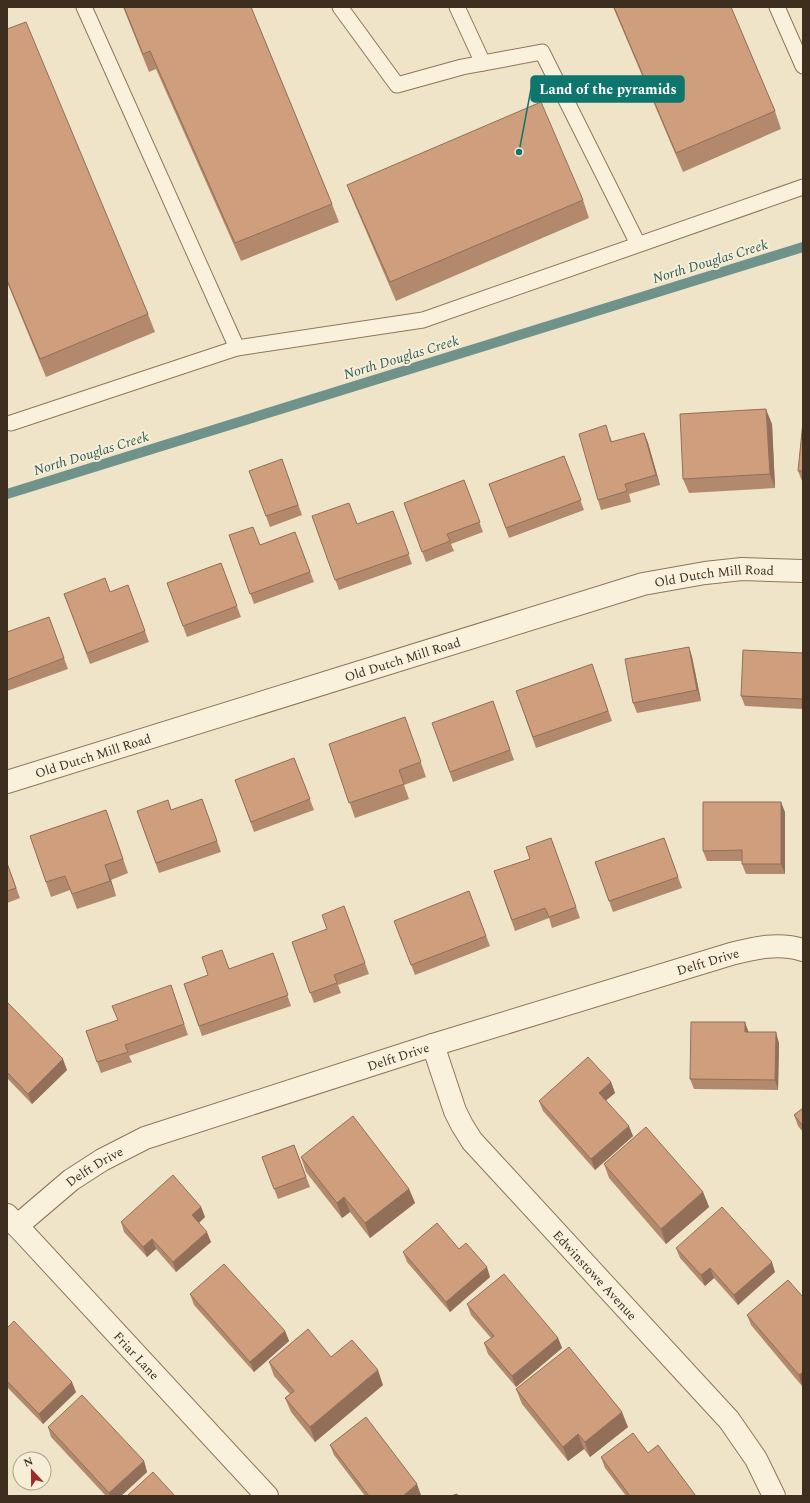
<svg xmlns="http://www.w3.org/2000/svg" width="810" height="1503" font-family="Spectral,serif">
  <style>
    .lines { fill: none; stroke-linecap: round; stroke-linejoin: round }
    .stream { stroke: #6f938a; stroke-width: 10 }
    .service-casing { stroke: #8d765c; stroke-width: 17 }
    .minor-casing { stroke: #8d765c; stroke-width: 24 }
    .service { stroke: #faf1dc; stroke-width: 15 }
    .minor { stroke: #faf1dc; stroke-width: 22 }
    .wall { fill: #b2896c }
    .shaded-wall { fill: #916f58 }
    .building { fill: #cf9f7d; stroke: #916f58 }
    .labels { text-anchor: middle; stroke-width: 4; stroke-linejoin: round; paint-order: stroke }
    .street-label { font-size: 13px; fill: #3d2e20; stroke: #f7eed8 }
    .water-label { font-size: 14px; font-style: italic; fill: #2f5d5a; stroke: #f7eed8 }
    .leader { fill: none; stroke: #0f766e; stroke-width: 1.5 }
    .callout-dot { fill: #0f766e; stroke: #f7eed8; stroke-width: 1.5 }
    .callout { fill: #0f766e; stroke: #0f766e; stroke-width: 1.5 }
    .callout-label { font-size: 14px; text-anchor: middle; font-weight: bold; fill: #fff }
  </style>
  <rect width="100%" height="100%" fill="#f0e4c8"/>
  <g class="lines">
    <path class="stream" d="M7 494 803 247"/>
    <defs>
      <g id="service">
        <path d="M84 7 237 348 423 320 803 187"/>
        <path d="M340 7 397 85 462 67 542 52 638 244"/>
        <path d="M457 7 483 63"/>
        <path d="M777 7 803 66"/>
        <path d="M11 423 237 348"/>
      </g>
      <g id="minor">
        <path id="s1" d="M7 782 643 584 705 573 742 569 803 571"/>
        <path id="s2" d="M433 1045 455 1111 462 1125 472 1141 729 1420 756 1459 774 1496"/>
        <path id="s3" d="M7 1215 267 1496"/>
        <path id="s4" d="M17 1226 71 1180 102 1160 145 1138 433 1045 731 954C755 948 778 942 803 950"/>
      </g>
    </defs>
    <use href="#service" class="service-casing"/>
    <use href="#minor" class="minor-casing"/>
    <use href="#service" class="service"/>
    <use href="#minor" class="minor"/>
  </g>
  <g class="wall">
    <path d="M123 7H251L332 204 339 222 241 261 156 69 149 72Z"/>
    <path d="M613 7H731L775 111 781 129 683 172Z"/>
    <path d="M7 29 148 314 155 332 46 377 7 282Z"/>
    <path d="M347 185 583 200 589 218 396 301 354 203Z"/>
    <path d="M803 422V481H802L798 471Z"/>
    <path d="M772 424 775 488 689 493 683 479Z"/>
    <path d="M644 433 648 443 660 485 629 494 631 502 601 510 598 500 610 436 612 442Z"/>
    <path d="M564 456 584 510 509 538 489 484Z"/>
    <path d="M282 459 302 515 270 527 249 471Z"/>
    <path d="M464 480 483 532 451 544 454 551 426 562 404 503Z"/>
    <path d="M393 511 412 564 339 590 312 516 357 524Z"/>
    <path d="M295 532 314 582 254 604 229 535 260 545Z"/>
    <path d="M221 563 241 617 187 637 167 583Z"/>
    <path d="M128 585 149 642 90 664 64 594 110 592Z"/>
    <path d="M49 617 68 669 7 691V632Z"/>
    <path d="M689 647 692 657 701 701 637 713 633 703Z"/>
    <path d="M803 653V709L745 706 741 696Z"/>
    <path d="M592 664 612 721 536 748 516 691Z"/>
    <path d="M493 701 514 760 453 782 432 723Z"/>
    <path d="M405 717 426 777 404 785 409 799 355 818 329 744Z"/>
    <path d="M294 758 314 810 254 832 235 780Z"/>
    <path d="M202 799 221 852 159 873 137 811 171 810Z"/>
    <path d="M106 810 128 873 111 880 116 896 77 909 70 890 51 897 30 836Z"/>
    <path d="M785 812V874H746L742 864V861H707L703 851Z"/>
    <path d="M551 838 580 918 552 928 549 918 515 931 494 871 530 859Z"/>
    <path d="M664 838 682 888 613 912 595 862Z"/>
    <path d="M7 863 20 898 7 903Z"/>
    <path d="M469 891 490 946 415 975 398 931Z"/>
    <path d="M344 906 369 974 338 985 341 993 314 1003 292 942 327 929Z"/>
    <path d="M273 953 291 1006 202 1036 184 984 208 975 229 969Z"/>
    <path d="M171 985 188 1035 129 1056 132 1062 101 1073 86 1031 118 1020Z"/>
    <path d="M7 1002 67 1070 32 1104 7 1078Z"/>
    <path d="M749 1032 779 1043 778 1090 694 1089 690 1079Z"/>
    <path d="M611 1082 615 1093 606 1100 633 1136 595 1170 543 1111 539 1101Z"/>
    <path d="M803 1108V1132L798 1126 794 1115Z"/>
    <path d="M294 1145 310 1187 278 1199 262 1157Z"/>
    <path d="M301 1157 409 1189 415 1203 370 1238 350 1212 342 1218 306 1172Z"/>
    <path d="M604 1164 703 1192 709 1207 666 1244 609 1178Z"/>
    <path d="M201 1207 205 1217 199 1223 211 1242 176 1272 156 1249 147 1257 124 1232 121 1222Z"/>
    <path d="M676 1248 775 1272 738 1305 714 1278 705 1286 680 1258Z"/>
    <path d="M459 1249 490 1277 450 1312 407 1262 403 1252Z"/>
    <path d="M788 1280 802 1386 751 1325 747 1315Z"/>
    <path d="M190 1294 285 1331 289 1341 254 1372 194 1305Z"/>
    <path d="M467 1304 558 1338 562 1348 516 1387 488 1354 484 1343 491 1338 471 1315Z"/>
    <path d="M7 1328 76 1392 43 1424 7 1387Z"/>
    <path d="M331 1357 383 1385 315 1442 291 1412 285 1398 290 1394 274 1376 269 1362Z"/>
    <path d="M516 1389 628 1427 590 1457 584 1449 568 1461 522 1404Z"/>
    <path d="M48 1427 144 1461 147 1472 121 1496H106L51 1437Z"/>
    <path d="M330 1445 421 1495 420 1496H365L334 1455Z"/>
    <path d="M648 1453 696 1496H626L605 1468 601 1457Z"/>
  </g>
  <g class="shaded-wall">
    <path d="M766 409 772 424 775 488 770 474Z"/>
    <path d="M644 433 648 443 660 485 656 475Z"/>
    <path d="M689 647 692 657 701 701 697 690Z"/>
    <path d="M781 802 785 812V874L781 864Z"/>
    <path d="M105 865 111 880 116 896 110 881Z"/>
    <path d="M745 1022 749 1033 745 1032Z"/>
    <path d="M776 1032 779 1043 778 1090 775 1080Z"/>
    <path d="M63 1059 67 1070 32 1104 28 1094Z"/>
    <path d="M611 1082 615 1093 603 1103 599 1093Z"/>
    <path d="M629 1126 633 1136 595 1170 591 1159Z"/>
    <path d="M409 1189 415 1203 370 1238 365 1223Z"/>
    <path d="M703 1192 709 1207 666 1244 661 1229Z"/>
    <path d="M344 1197 350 1212 342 1218 337 1203Z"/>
    <path d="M201 1207 205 1217 196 1225 192 1215Z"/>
    <path d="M207 1232 211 1242 176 1272 173 1262Z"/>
    <path d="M152 1239 156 1249 147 1257 143 1247Z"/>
    <path d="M772 1262 775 1272 738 1305 734 1295Z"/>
    <path d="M487 1267 490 1277 450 1312 446 1302Z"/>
    <path d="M710 1268 714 1278 705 1286 701 1275Z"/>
    <path d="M285 1331 289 1341 254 1372 250 1362Z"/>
    <path d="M558 1338 562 1348 516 1387 512 1376Z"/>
    <path d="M378 1370 383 1385 315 1442 310 1427Z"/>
    <path d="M803 1372V1385L802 1386 799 1375Z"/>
    <path d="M72 1382 76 1392 43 1424 39 1414Z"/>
    <path d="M622 1412 628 1427 590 1457 585 1442Z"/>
    <path d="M578 1434 584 1449 568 1461 563 1447Z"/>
    <path d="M144 1461 147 1472 121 1496H110L109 1493Z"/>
    <path d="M417 1484 421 1495 420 1496H403Z"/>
  </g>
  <g class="building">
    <path d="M124 7H251L332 204 235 243 150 51 143 54Z"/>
    <path d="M614 7H731L775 111 676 153Z"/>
    <path d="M26 22 148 314 40 359 7 280V29Z"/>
    <path d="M541 102 583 200 390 282 347 185Z"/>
    <path d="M766 409 770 474 683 479 680 414Z"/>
    <path d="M803 422V471H798Z"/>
    <path d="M606 425 611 442 644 433 656 475 625 484 627 491 598 500 579 434Z"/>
    <path d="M564 456 581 500 506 528 489 484Z"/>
    <path d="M282 459 298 505 266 516 249 471Z"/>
    <path d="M464 480 480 522 447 534 450 541 422 552 404 503Z"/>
    <path d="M349 503 357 524 393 511 409 554 335 580 312 516Z"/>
    <path d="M253 527 260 545 295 532 310 572 250 594 229 535Z"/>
    <path d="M221 563 237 606 183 626 167 583Z"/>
    <path d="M105 578 110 592 128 585 145 631 87 653 64 594Z"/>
    <path d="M49 617 64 658 7 680V632Z"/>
    <path d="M689 647 697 690 633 703 625 659Z"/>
    <path d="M743 650 803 653V699L741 696Z"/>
    <path d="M592 664 608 711 533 737 516 691Z"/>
    <path d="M493 701 510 750 450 772 432 723Z"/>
    <path d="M405 717 421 762 399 770 404 784 349 803 329 744Z"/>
    <path d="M294 758 310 799 251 822 235 780Z"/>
    <path d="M202 799 217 841 156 863 137 811 168 800 171 810Z"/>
    <path d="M703 802H781V864H742V850L703 851Z"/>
    <path d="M106 810 123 859 105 865 110 881 72 894 65 876 46 882 30 836Z"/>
    <path d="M551 838 576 907 549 917 545 908 512 920 494 871 530 859 526 847Z"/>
    <path d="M664 838 678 877 609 901 595 862Z"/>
    <path d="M7 863 16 888 7 891Z"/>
    <path d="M469 891 486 936 411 965 394 921Z"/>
    <path d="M344 906 365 963 334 975 337 983 310 993 292 942 327 929 322 915Z"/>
    <path d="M222 950 229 969 273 953 288 995 199 1026 184 984 208 975 202 957Z"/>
    <path d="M171 985 184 1024 125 1045 128 1052 97 1062 86 1031 118 1020 112 1006Z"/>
    <path d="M7 1002 63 1059 28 1094 7 1072Z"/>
    <path d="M691 1022H745V1032H776L775 1080 690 1079Z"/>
    <path d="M588 1057 611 1082 599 1093 629 1126 591 1159 539 1101Z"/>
    <path d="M803 1108V1126L794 1115Z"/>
    <path d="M353 1116 409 1189 365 1223 344 1197 337 1203 301 1157Z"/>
    <path d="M646 1127 703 1192 661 1229 604 1164Z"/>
    <path d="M294 1145 306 1177 274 1189 262 1157Z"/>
    <path d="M173 1175 201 1207 192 1215 207 1232 173 1262 152 1239 143 1247 121 1222Z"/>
    <path d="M722 1207 772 1262 734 1295 710 1268 701 1275 676 1248Z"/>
    <path d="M437 1223 459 1249 466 1243 487 1267 446 1302 403 1252Z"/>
    <path d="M224 1264 285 1331 250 1362 190 1294Z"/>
    <path d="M504 1274 558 1338 512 1376 484 1343 494 1336 467 1304Z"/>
    <path d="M788 1280 803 1297V1372L799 1375 747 1315Z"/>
    <path d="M14 1321 72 1382 39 1414 7 1381V1328Z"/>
    <path d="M308 1329 331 1357 352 1340 378 1370 310 1427 285 1398 294 1391 269 1362Z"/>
    <path d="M569 1347 622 1412 585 1442 578 1434 563 1447 516 1389Z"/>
    <path d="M82 1395 144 1461 109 1493 48 1427Z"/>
    <path d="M366 1417 417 1484 403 1496H369L330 1445Z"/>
    <path d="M633 1433 648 1453 658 1445 696 1496H630L601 1457Z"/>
    <path d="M153 1472 175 1496H127Z"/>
    <path d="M457 1494 458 1496H451Z"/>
  </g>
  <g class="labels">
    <g class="street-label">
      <text dy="5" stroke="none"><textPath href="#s1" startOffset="738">Old Dutch Mill Road</textPath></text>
      <text dy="5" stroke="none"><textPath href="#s1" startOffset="414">Old Dutch Mill Road</textPath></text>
      <text dy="5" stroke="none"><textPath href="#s1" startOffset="90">Old Dutch Mill Road</textPath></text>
      <text dy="5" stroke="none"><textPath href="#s4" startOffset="746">Delft Drive</textPath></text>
      <text dy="5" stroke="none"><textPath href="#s4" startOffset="422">Delft Drive</textPath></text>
      <text dy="5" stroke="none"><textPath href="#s4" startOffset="98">Delft Drive</textPath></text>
      <text dy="5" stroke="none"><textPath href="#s2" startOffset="286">Edwinstowe Avenue</textPath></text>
      <text dy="5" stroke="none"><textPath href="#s3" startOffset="191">Friar Lane</textPath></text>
    </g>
    <g class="water-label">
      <text transform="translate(710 261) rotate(-17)" y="5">North Douglas Creek</text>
      <text transform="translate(401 357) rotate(-17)" y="5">North Douglas Creek</text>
      <text transform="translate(91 453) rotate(-17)" y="5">North Douglas Creek</text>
    </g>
  </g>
  <path class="leader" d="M519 152L531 89"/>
  <circle class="callout-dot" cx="519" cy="152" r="4"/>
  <rect class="callout" x="531" y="76" width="153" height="26" rx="4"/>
  <g class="callout-label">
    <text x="608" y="94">Land of the pyramids</text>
  </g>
  <rect width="810" height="1503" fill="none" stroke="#3d2e20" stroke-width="16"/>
  <g transform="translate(32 1471) rotate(338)"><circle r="19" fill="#f7eed8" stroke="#ada18e"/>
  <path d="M0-3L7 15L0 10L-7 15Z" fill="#9e2a2b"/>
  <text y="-6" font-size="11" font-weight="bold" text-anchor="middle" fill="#3d2e20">N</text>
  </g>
</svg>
